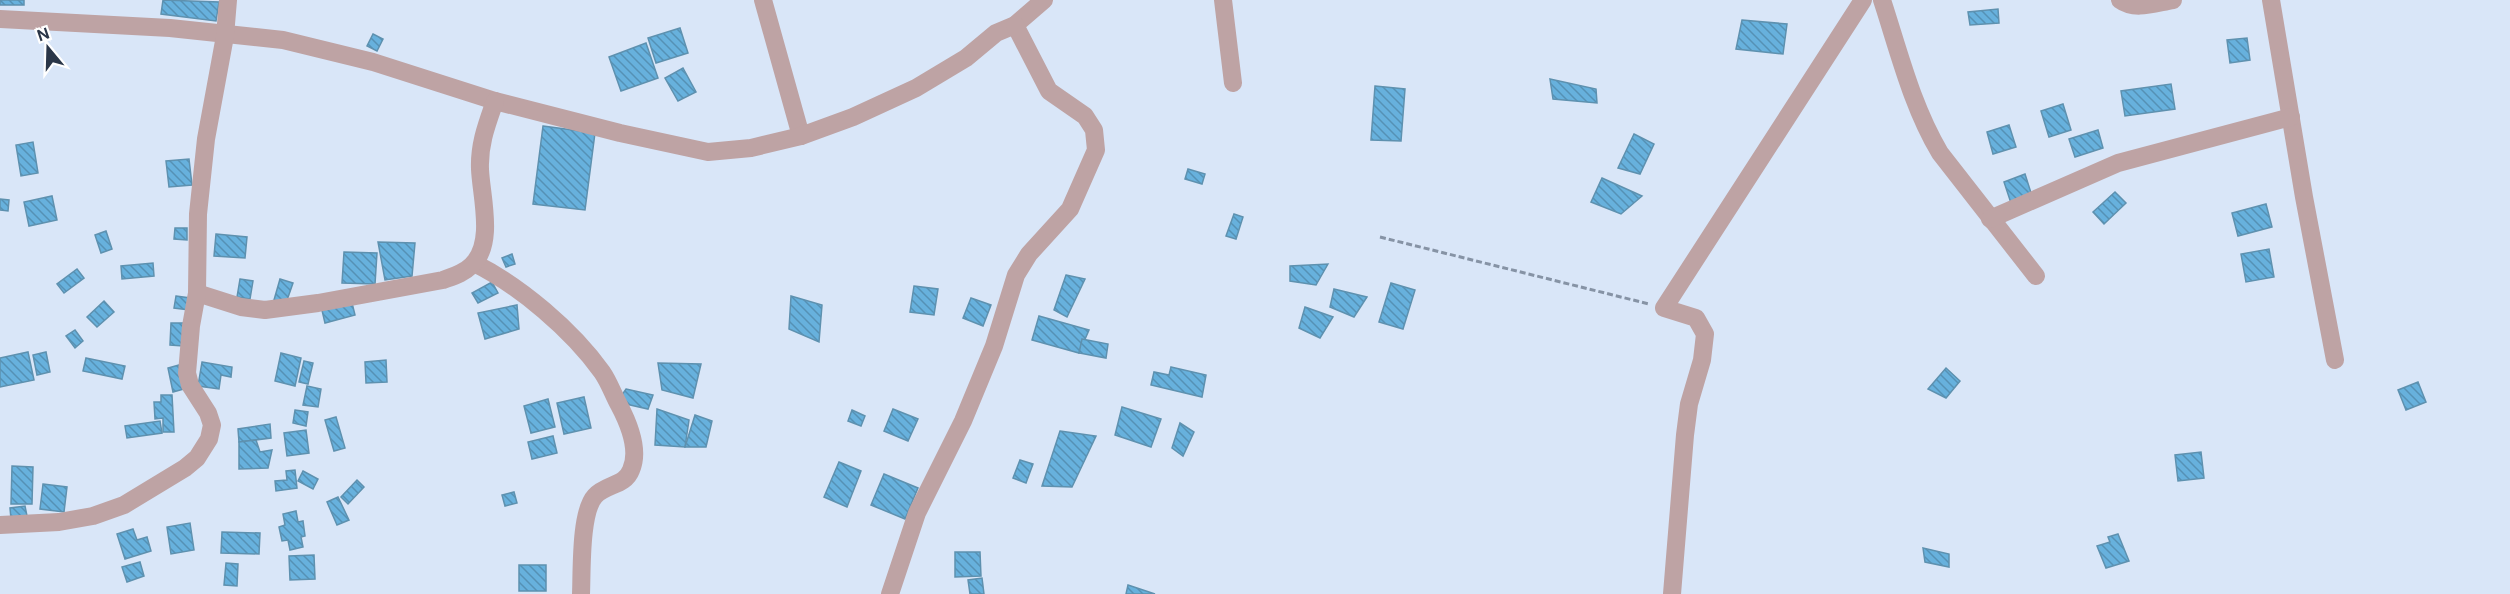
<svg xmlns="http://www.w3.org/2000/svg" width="2510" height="594" font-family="'DM Sans',sans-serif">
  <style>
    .building { fill: url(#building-back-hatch); stroke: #5e91af; stroke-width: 1.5 }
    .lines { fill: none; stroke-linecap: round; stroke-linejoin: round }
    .path { stroke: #8693a5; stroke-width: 3; stroke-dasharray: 6 3; stroke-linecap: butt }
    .minor { stroke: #bea3a4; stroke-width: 18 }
  </style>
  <defs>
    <pattern id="building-back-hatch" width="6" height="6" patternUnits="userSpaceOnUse" patternTransform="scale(1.5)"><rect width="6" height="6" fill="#67b1dd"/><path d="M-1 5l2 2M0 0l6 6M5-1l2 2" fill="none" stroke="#5591b5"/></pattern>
  </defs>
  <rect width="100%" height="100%" fill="#d9e6f8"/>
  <g class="building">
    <rect x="0" y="0" width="24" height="5"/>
    <path d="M163 0 219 2 216 21 161 14Z"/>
    <path d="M1998 9 1999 23 1970 25 1968 12Z"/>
    <path d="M1742 20 1787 24 1783 54 1736 49Z"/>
    <path d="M680 28 688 53 656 63 648 38Z"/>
    <path d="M373 34 383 39 377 51 367 46Z"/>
    <path d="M2247 38 2250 60 2230 63 2227 40Z"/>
    <path d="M646 43 658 78 621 91 609 57Z"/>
    <path d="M683 68 696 92 678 101 665 78Z"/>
    <path d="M1550 79 1596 89 1597 103 1553 99Z"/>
    <path d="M2171 84 2175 109 2125 116 2121 91Z"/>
    <path d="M1375 86 1405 89 1401 141 1371 140Z"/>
    <path d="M2063 104 2071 130 2049 137 2041 111Z"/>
    <path d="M2009 125 2016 147 1993 154 1987 132Z"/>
    <path d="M543 126 595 133 585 210 533 204Z"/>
    <path d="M2098 130 2103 148 2075 157 2069 139Z"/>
    <path d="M1634 134 1654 144 1640 174 1618 168Z"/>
    <path d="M33 142 38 173 21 176 16 145Z"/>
    <path d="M189 159 192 185 169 187 166 161Z"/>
    <path d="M1188 169 1205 174 1202 184 1185 179Z"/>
    <path d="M2025 174 2032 196 2011 203 2004 182Z"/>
    <path d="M1602 178 1642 196 1621 214 1591 202Z"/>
    <path d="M2115 192 2126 203 2104 224 2093 212Z"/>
    <path d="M52 196 57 220 29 226 24 202Z"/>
    <path d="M0 199 9 200 8 211 0 210Z"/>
    <path d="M2266 204 2272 227 2238 236 2232 213Z"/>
    <path d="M1234 214 1243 217 1236 239 1226 236Z"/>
    <path d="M175 228H187V240L174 239Z"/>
    <path d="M106 231 112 249 101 253 95 235Z"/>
    <path d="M216 234 247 237 245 258 214 256Z"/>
    <path d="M378 242 415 243 412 276 385 280Z"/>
    <path d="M2269 249 2274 277 2246 282 2241 254Z"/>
    <path d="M344 252 377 253 375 284 342 283Z"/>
    <path d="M512 254 515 264 506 267 502 258Z"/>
    <path d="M153 263 154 276 122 279 121 266Z"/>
    <path d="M1328 264 1316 285 1290 281V266Z"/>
    <path d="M77 269 84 278 64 293 57 284Z"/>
    <path d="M1066 275 1085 279 1067 317 1054 310Z"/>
    <path d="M240 279 253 281 250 299 237 297Z"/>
    <path d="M280 279 293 283 286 303 274 300Z"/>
    <path d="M492 282 498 293 478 303 472 293Z"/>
    <path d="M1391 283 1415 290 1403 329 1379 322Z"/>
    <path d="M914 286 938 289 934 315 910 312Z"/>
    <path d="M1334 289 1367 297 1354 317 1330 307Z"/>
    <path d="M176 296 190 298 189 310 174 308Z"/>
    <path d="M791 296 822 305 819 342 789 329Z"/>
    <path d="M971 298 991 305 983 326 963 318Z"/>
    <path d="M351 299 355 315 325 323 321 306Z"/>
    <path d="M104 301 114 312 97 327 87 317Z"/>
    <path d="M517 305 519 329 485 339 478 313Z"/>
    <path d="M1305 307 1333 317 1320 338 1299 328Z"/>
    <path d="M1039 316 1089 330 1079 353 1032 340Z"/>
    <path d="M171 323H184L183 346 170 345Z"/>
    <path d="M75 330 83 341 75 348 66 336Z"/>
    <path d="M1082 339 1108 344 1106 358 1079 353Z"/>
    <path d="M28 352 34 380 0 387V358Z"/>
    <path d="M46 352 50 372 37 375 33 355Z"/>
    <path d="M281 353 301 358 295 386 275 381Z"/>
    <path d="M86 358 125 366 122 379 83 371Z"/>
    <path d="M386 360 387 382 366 383 365 362Z"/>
    <path d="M304 361 313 363 308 384 299 382Z"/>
    <path d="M202 362 232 367 231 377 221 375 219 389 198 386Z"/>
    <path d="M658 363 701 364 693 398 662 390Z"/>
    <path d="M179 365 184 389 173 392 168 368Z"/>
    <path d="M1171 367 1206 375 1202 397 1151 385 1154 372 1169 375Z"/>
    <path d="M1946 368 1960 381 1946 398 1928 389Z"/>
    <path d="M2418 382 2426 402 2406 410 2398 390Z"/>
    <path d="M307 386 321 389 318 407 303 405Z"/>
    <path d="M626 389 653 395 648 409 617 402Z"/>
    <path d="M161 395H172L174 432H163V418L155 419 154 402H161Z"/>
    <path d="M584 397 591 428 564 434 557 403Z"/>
    <path d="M548 399 555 427 531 433 524 406Z"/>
    <path d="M1122 407 1161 419 1151 447 1115 435Z"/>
    <path d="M657 409 689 420 685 447 655 445Z"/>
    <path d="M893 409 918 419 908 441 884 431Z"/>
    <path d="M295 410 308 412 306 426 293 423Z"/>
    <path d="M852 410 865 416 861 426 848 421Z"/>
    <path d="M695 415 712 421 706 447H685Z"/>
    <path d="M336 417 345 448 334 451 325 420Z"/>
    <path d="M160 421 162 433 127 438 125 426Z"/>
    <path d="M1180 423 1194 432 1183 456 1172 448Z"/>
    <path d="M270 424 271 438 239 442 238 429Z"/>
    <path d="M306 430 309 453 287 456 284 433Z"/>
    <path d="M1060 431 1096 436 1072 487 1042 486Z"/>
    <path d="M553 436 557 453 532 459 528 442Z"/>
    <path d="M256 440 260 452 272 450 268 468 239 469V442Z"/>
    <path d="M2201 452 2204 478 2178 481 2175 455Z"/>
    <path d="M1020 460 1033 464 1026 483 1013 478Z"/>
    <path d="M839 462 861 471 847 507 824 497Z"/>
    <path d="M12 466 33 467 32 504H11Z"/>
    <path d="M295 470 297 488 276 491 275 481 287 480 286 471Z"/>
    <path d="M303 471 318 479 313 489 298 481Z"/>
    <path d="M884 474 918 488 905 519 871 505Z"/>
    <path d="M357 480 364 487 348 504 341 497Z"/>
    <path d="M43 484 67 487 64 512 40 509Z"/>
    <path d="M514 492 517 503 505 506 502 495Z"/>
    <path d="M338 497 349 520 337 525 327 502Z"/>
    <path d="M25 506 27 516 11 519 10 508Z"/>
    <path d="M296 511 298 522 303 521 305 536 301 537 303 547 290 550 288 540 282 541 279 527 285 525 283 514Z"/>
    <path d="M190 523 194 550 171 554 167 527Z"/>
    <path d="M133 529 137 540 147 537 151 551 125 559 117 534Z"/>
    <path d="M222 532 260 533 259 554 221 553Z"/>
    <path d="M2118 534 2129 561 2106 568 2097 546 2110 542 2108 537Z"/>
    <path d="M1923 548 1949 554V567L1925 562Z"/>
    <path d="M955 552H980L981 576 955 577Z"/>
    <path d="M314 555 315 579 290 580 289 556Z"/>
    <path d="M140 562 144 576 127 582 122 567Z"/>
    <path d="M226 563 238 564 237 586 224 585Z"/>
    <rect x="519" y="565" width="27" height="26"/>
    <path d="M982 578 984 594H970L968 580Z"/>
    <path d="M1128 585 1155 594H1126Z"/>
  </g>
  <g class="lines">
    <path class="path" d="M1380 237 1649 304"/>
    <g class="minor">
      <path d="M763 0 801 136"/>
      <path d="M1223 0 1233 83"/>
      <path d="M1882 0C1899 52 1912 106 1940 153L2036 276"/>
      <path d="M2120 0C2135 11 2155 3 2173 0"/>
      <path d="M2271 0 2304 197 2335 360"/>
      <path d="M0 19 170 28 283 40 373 62 495 101 620 133 708 152 751 148 801 136 853 117 916 88 966 58 996 33 1015 25 1044 0"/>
      <path d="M1990 219 2118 163 2291 117"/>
      <path d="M474 263C520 286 572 330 602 372 609 382 613 394 619 405 628 422 640 450 631 470 625 486 606 484 595 496 580 512 582 572 581 594"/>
      <path d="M197 293 241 307 265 310 318 303 443 280C454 276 464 273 472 265 495 243 481 196 480 169 479 144 487 124 495 101"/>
      <path d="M0 525 59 522 93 516 124 505 185 468 197 458 209 439 212 425 208 413 190 385 187 373 191 326 197 293 198 214 206 139 225 36 228 0"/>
      <path d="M890 594 917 513 963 421 994 346 1016 275 1029 254 1070 209 1096 150 1094 130 1085 116 1049 91 1015 25"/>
      <path d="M1672 594 1685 435 1689 404 1702 360 1705 334 1696 318 1664 308 1863 0"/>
    </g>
  </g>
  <g transform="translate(48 48) rotate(341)" stroke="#ffffff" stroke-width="4.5" paint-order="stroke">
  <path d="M0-4.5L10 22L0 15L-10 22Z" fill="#2a3648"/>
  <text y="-9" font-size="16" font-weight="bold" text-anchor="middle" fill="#2a3648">N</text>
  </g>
</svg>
